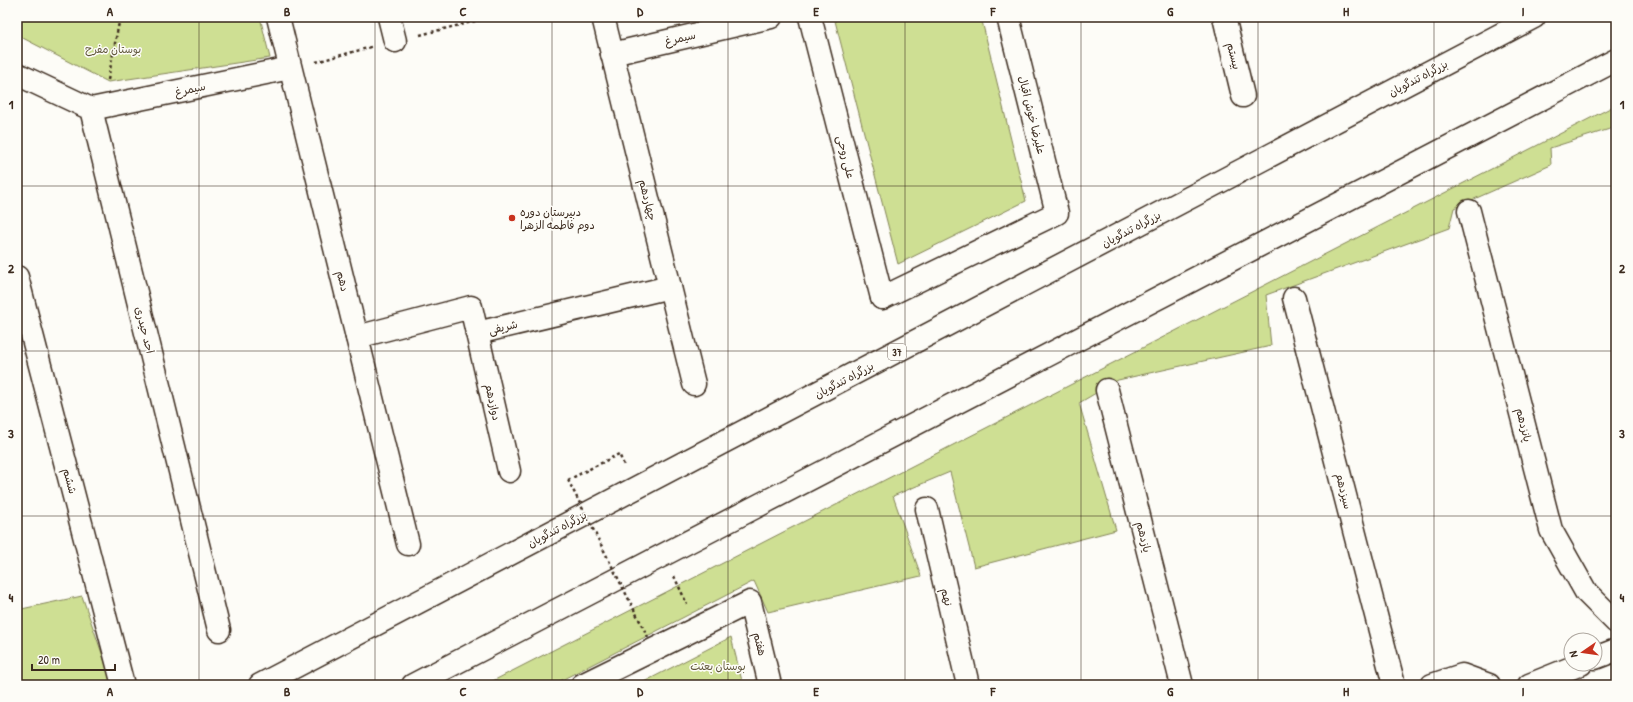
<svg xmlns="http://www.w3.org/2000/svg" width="1633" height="702" font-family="'Patrick Hand','Playpen Sans Arabic',sans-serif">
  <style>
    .green { fill: #cedf93; stroke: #848458 }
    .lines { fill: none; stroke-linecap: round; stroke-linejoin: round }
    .street-casing { stroke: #3b2a1e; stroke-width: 25 }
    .secondary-casing { stroke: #3b2a1e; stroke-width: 25 }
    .highway-casing { stroke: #3b2a1e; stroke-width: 25 }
    .path { stroke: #3b2a1e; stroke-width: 2.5; stroke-dasharray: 3 3; stroke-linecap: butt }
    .street { stroke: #fdfcf7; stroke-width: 22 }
    .secondary { stroke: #fdfcf7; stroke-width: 22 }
    .highway { stroke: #fdfcf7; stroke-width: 22 }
    .path-bridge { stroke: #3b2a1e; stroke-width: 2.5; stroke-dasharray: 3 3; stroke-linecap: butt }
    .grid { fill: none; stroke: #3b2a1e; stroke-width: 1; stroke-opacity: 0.55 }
    .poi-dot { fill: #c8321e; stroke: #fdfcf7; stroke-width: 1.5 }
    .labels { text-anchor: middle; stroke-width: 3; stroke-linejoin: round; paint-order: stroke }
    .shield { fill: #fdfcf7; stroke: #75695f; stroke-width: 1 }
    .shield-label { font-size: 10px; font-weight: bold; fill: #3b2a1e }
    .street-label { font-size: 11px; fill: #3b2a1e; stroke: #fdfcf7 }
    .park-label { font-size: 11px; fill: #60573b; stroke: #fdfcf7 }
    .poi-label { font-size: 11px; fill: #3b2a1e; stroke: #fdfcf7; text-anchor: start }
    .neatline { fill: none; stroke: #3b2a1e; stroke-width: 1.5 }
    .grid-label { font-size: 13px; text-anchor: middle; font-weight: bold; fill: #3b2a1e }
  </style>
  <rect width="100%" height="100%" fill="#fdfcf7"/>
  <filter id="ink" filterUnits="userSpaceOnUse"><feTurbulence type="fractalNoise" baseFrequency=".025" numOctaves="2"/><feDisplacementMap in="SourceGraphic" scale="8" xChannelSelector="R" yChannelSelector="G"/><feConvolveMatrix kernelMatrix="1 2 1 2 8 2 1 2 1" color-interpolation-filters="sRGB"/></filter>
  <g filter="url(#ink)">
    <g class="green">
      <path d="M17 17H260L270 58 108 82 17 35Z"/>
      <path d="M834 17H981L1026 201 898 264Z"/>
      <path d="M1616 105V127L1550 148 1551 165 1454 208 1449 228 1266 295 1271 346 1118 380 1079 403 1116 530 974 567 950 472 893 496 921 576 768 612 754 581 552 685H485Z"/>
      <path d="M82 596 113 685H17V610Z"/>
      <path d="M731 637 743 685H638Z"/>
    </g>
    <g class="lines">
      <defs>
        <g id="street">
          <path d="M278 17 408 544"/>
          <path d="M389 17 395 41"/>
          <path d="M603 17 694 384"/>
          <path d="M1224 17 1243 96"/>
          <path d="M612 54 771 17"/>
          <path d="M17 74 91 109 219 630"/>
          <path d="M91 109 290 68"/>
          <path d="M1469 211 1551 530 1586 592 1616 622"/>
          <path d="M17 277 123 685"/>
          <path d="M882 298 1057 213 1008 17"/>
          <path d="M1294 298 1394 685"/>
          <path d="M477 333 509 471"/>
          <path d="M357 337 471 307 477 333 670 287"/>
          <path d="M1107 390 1182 685"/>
          <path d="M927 509 968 685"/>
          <path d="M1595 658 1616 650"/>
          <path d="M582 685 750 602 770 685"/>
          <path d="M1432 685 1462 675 1489 685"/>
          <path d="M1529 685 1581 664"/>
        </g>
        <path id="secondary" d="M810 17 882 298"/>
        <g id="highway">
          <path d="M260 685 1534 17"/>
          <path d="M413 685C813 474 1215 268 1616 60"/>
        </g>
      </defs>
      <use href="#street" class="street-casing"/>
      <use href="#secondary" class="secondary-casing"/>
      <use href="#highway" class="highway-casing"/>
      <g class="path">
        <path d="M420 35 491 17"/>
        <path d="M316 62 371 47"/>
        <path d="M108 80 120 17"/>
        <path d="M568 480 619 454 624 465"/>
        <path d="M674 576 687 604"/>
      </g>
      <use href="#street" class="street"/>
      <use href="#secondary" class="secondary"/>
      <use href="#highway" class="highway"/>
      <path class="path-bridge" d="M568 480 649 639"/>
    </g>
  </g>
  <path class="grid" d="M199 17V685M375 17V685M552 17V685M728 17V685M905 17V685M1081 17V685M1258 17V685M1434 17V685M17 186H1616M17 351H1616M17 516H1616"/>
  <circle class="poi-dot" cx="512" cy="218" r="4"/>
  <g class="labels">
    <rect class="shield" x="888" y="344" width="18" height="16" rx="3"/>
    <g class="shield-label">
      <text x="897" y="356">37</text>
    </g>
    <g class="street-label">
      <text transform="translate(680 38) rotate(-13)" y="4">سیمرغ</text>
      <text transform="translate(1234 56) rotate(76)" y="4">بیستم</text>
      <text transform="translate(1418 78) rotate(-28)" y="4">بزرگراه تندگویان</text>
      <text transform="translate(190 89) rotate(-12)" y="4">سیمرغ</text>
      <text transform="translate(1032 115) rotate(76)" y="4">علیرضا خوش اقبال</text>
      <text transform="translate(846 157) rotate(76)" y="4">علی روحی</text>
      <text transform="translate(648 200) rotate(76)" y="4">چهاردهم</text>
      <text transform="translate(1131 229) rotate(-28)" y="4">بزرگراه تندگویان</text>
      <text transform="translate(343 281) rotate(76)" y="4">دهم</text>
      <text transform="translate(503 327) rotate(-14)" y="4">شریفی</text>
      <text transform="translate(145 330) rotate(76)" y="4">احد حیدری</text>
      <text transform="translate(844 380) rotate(-28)" y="4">بزرگراه تندگویان</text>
      <text transform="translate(493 402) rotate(77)" y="4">دوازدهم</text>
      <text transform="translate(1524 425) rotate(76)" y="4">پانزدهم</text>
      <text transform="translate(70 481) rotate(75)" y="4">ششم</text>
      <text transform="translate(1344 491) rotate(76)" y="4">سیزدهم</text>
      <text transform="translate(557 529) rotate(-28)" y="4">بزرگراه تندگویان</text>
      <text transform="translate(1144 537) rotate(76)" y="4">یازدهم</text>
      <text transform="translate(947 597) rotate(77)" y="4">نهم</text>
      <text transform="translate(760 644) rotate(76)" y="4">هفتم</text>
    </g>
    <g class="park-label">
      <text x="113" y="53">بوستان مفرح</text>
      <text x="718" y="670">بوستان بعثت</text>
    </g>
    <g class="poi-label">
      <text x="520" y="216">دبیرستان دوره<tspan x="520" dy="13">دوم فاطمه الزهرا</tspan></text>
    </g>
  </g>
  <rect width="1633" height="702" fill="none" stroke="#fdfcf7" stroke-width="44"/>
  <g transform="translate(1583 652) rotate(257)"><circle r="19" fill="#fdfcf7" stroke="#afa8a0"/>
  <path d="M0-3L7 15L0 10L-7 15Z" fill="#c8321e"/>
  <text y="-6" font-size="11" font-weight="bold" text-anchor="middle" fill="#3b2a1e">N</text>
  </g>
  <path d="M32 664v6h83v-6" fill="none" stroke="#3b2a1e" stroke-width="2"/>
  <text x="38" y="664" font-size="12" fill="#3b2a1e" stroke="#fdfcf7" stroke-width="3" paint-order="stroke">20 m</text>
  <rect x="22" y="22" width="1589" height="658" class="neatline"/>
  <g class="grid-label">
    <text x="110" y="16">A</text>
    <text x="287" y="16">B</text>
    <text x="463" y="16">C</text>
    <text x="640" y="16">D</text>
    <text x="816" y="16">E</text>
    <text x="993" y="16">F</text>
    <text x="1170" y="16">G</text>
    <text x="1346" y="16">H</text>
    <text x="1523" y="16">I</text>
    <text x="11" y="109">1</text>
    <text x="1622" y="109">1</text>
    <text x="11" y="273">2</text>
    <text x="1622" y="273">2</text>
    <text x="11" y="438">3</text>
    <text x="1622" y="438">3</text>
    <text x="11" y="602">4</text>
    <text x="1622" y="602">4</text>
    <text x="110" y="696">A</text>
    <text x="287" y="696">B</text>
    <text x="463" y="696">C</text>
    <text x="640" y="696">D</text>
    <text x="816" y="696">E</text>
    <text x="993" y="696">F</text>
    <text x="1170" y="696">G</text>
    <text x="1346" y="696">H</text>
    <text x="1523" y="696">I</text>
  </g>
</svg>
